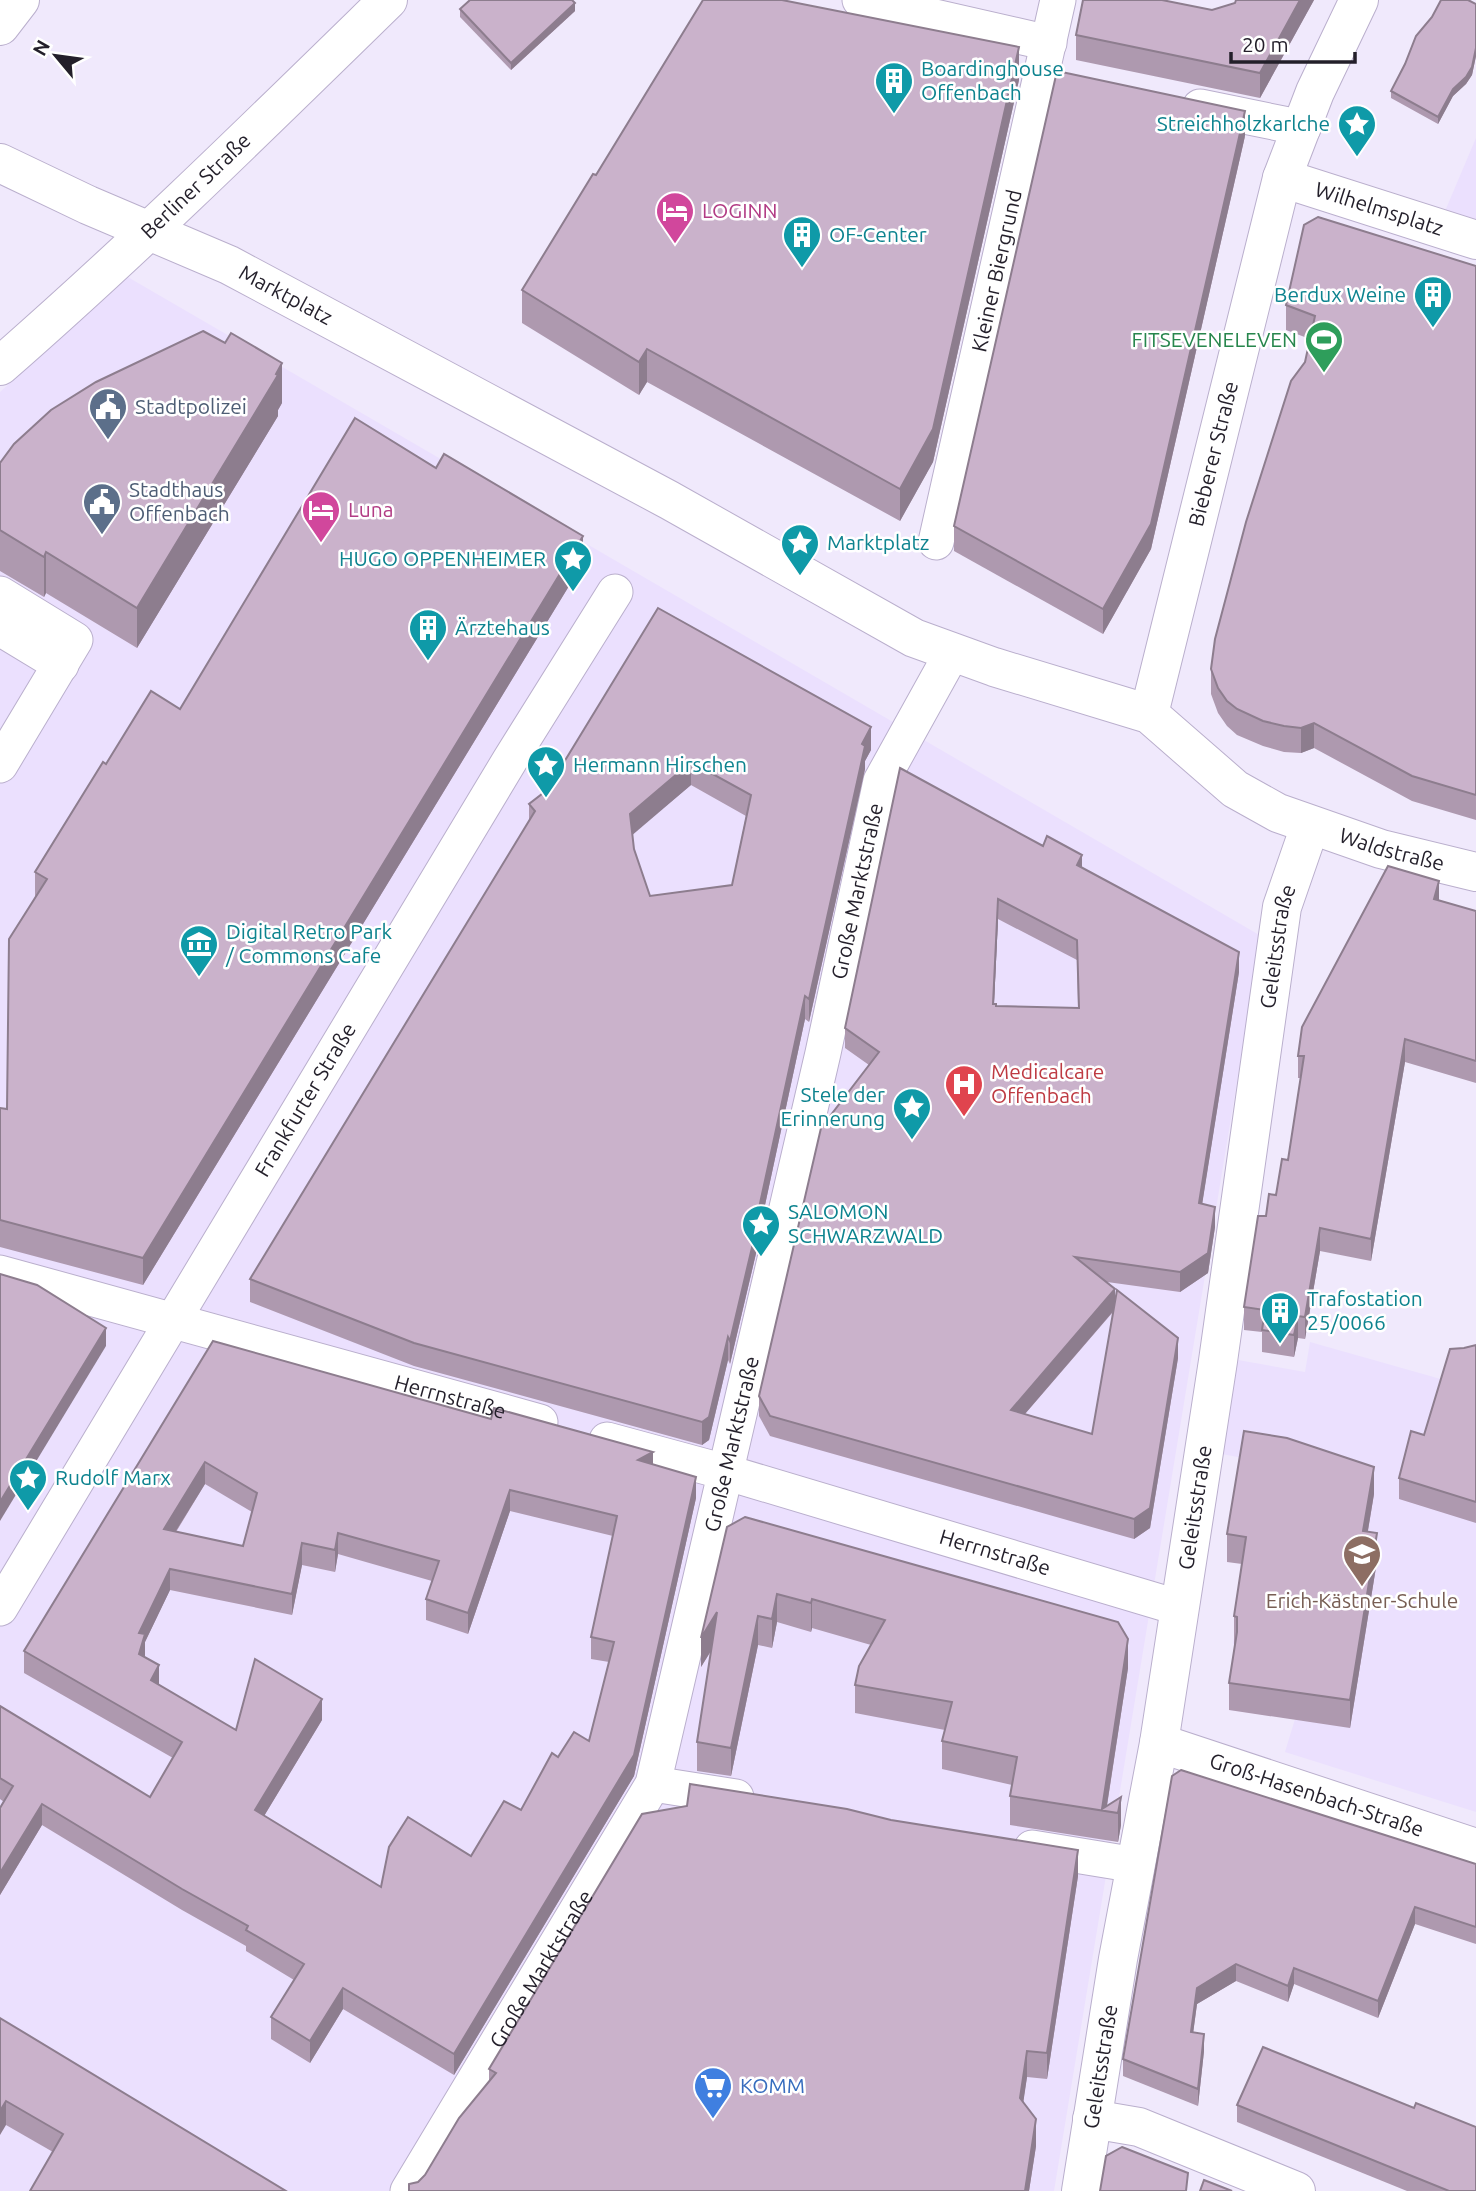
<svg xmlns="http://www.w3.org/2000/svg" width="1476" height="2191" font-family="Ubuntu,sans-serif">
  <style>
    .built { fill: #ebe0fe }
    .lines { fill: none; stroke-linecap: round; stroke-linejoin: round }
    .pedestrian-casing { stroke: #baafcd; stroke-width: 37 }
    .minor-casing { stroke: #baafcd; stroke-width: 40 }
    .tertiary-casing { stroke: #baafcd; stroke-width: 40 }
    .secondary-casing { stroke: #baafcd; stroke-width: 40 }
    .pedestrian { stroke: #fff; stroke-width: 35 }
    .minor { stroke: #fff; stroke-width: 38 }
    .tertiary { stroke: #fff; stroke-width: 38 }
    .secondary { stroke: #fff; stroke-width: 38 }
    .wall { fill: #ae99af; fill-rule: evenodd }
    .shaded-wall { fill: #8d7d8e }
    .building { fill: #cab2cb; stroke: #8d7d8e; stroke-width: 2; fill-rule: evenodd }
    .labels { text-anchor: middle; stroke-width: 5; stroke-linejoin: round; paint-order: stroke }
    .culture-label { font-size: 21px; fill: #0d838f; stroke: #fff; text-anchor: start }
    .street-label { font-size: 21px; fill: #231f2a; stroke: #fff }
    .hotel-label { font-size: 21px; fill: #b23c85; stroke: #fff; text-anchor: start }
    .leisure-label { font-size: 21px; fill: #27864d; stroke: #fff; text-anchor: end }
    .service-label { font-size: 21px; fill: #4e5e75; stroke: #fff; text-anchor: start }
    .health-label { font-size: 21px; fill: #be3a42; stroke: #fff; text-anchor: start }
    .education-label { font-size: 21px; fill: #785e54; stroke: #fff }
    .shop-label { font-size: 21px; fill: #366cbe; stroke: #fff; text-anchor: start }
  </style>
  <rect width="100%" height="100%" fill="#f0e9fc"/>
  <g class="built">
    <path d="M1476 138V234L1440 223Z"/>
    <path d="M126 276 1261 936 1054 2191H0V392Z"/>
    <path d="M1310 1342 1476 1389V1812L1285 1752 1295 1719 1229 1710 1237 1645 1233 1644 1236 1625H1241L1243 1458 1222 1454 1238 1360 1305 1372Z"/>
  </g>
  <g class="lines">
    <defs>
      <g id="pedestrian">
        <path d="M860 0 1049 43"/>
        <path d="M1200 107 1303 128"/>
        <path id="s1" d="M936 542 1058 0"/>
        <path d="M0 594 75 640 0 765"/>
        <path d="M0 628 61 665"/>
        <path id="s2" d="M0 1273 540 1422"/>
        <path id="s3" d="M607 1440 725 1472 1180 1608"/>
        <path id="s4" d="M0 1608 510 760 615 592"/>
        <path d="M653 1784 736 1797"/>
        <path d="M1032 1848 1136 1865"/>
        <path id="s5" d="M408 2191 653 1784 823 1053 881 781 952 653"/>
      </g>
      <g id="minor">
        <path d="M0 26 20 0"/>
        <path id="s6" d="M1282 178 1476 240"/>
        <path id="s7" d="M1149 714 1282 178 1315 92 1359 0"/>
        <path id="s8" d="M1159 1743 1476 1848"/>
        <path d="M1092 2119 1139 2127 1296 2191"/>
        <path id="s9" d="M1081 2191 1118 1959 1159 1743 1218 1361 1282 907 1310 826"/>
      </g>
      <g id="tertiary">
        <path id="s10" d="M0 163 88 205 229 265 669 500 914 638 994 667 1149 714 1235 789 1278 813 1381 849 1476 872"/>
      </g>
      <g id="secondary">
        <path id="s11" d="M0 366C134 249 261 124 388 0"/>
      </g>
    </defs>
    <use href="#pedestrian" class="pedestrian-casing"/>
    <use href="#minor" class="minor-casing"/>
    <use href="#tertiary" class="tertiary-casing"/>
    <use href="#secondary" class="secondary-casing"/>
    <use href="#pedestrian" class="pedestrian"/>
    <use href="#minor" class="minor"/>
    <use href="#tertiary" class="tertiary"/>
    <use href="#secondary" class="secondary"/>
  </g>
  <g class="wall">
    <path d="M1314 0 1260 98 1076 60V35L1212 10 1235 3Z"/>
    <path d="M1476 4V56L1472 75 1466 84 1453 96 1438 124 1391 98V91Z"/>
    <path d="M460 9 575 11 511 70 460 17Z"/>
    <path d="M1019 80 933 462 900 521 647 382 639 395 522 323V290L596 175Z"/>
    <path d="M1245 136 1151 549 1103 634 954 551V526Z"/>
    <path d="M1476 266V820L1412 801 1314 748 1301 753 1284 752 1263 746 1237 735 1227 726 1218 713 1211 694V669L1305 362 1310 339 1286 330V305Z"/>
    <path d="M282 403 278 410V416L137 648 46 593 44 597 0 571V463Z"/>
    <path d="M583 563 143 1285 0 1247V1108L7 1109 35 897V872L106 764 180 709Z"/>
    <path d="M658 608 871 750 865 761V769L809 1022 805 1019 762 1219V1228L730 1364 728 1360 709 1440 702 1445 414 1366 250 1302V1279L529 821V804L547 790ZM691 785 746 816 732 885 650 896 634 849 632 834Z"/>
    <path d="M900 768 1082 868 1239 972 1202 1204 1215 1227 1208 1273 1180 1292 1107 1282 1115 1298 1178 1358 1150 1528 1134 1539 770 1436 759 1416V1396L869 1065 845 1048V1028ZM998 919 1077 960 1078 1008 996 1006 994 1004ZM1113 1312 1092 1434 1025 1414Z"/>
    <path d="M1439 900 1476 911V1083L1405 1062 1371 1261 1320 1251 1305 1339 1298 1338 1294 1357 1262 1352V1332L1244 1330V1307L1266 1216 1276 1195 1288 1160 1301 1078H1298V1056Z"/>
    <path d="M213 1341 653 1464 696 1498 634 1776 454 2075 343 2009 310 2063 271 2039V2017L294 1980 246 1951V1946L182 1910 42 1825 0 1895V1808L4 1802 0 1799V1706L150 1797 173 1758 24 1673V1651ZM205 1484 252 1512 243 1546 176 1532ZM510 1511 613 1536 591 1637V1659L609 1662 589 1741 558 1757 521 1810 471 1856 381 1887 264 1816 322 1720 236 1730 159 1685 144 1657 145 1642 170 1590 292 1615 302 1565 335 1572 338 1554 432 1581 426 1599V1620L468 1634Z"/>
    <path d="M1476 1345V1523L1399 1499V1478Z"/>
    <path d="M1374 1494 1368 1531 1377 1561 1350 1728 1229 1710V1683L1235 1644H1234V1616L1242 1564 1227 1562V1534Z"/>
    <path d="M727 1527 1128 1668 1107 1806 1121 1797V1825L1118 1842 1010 1825V1796L1012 1785 942 1769V1741L945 1730 855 1713V1685L871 1645 812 1628 811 1632 777 1622 772 1648 758 1645 731 1776 697 1771V1742L711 1651 701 1667Z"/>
    <path d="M1172 1776 1476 1864V1944L1415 1924 1378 2018 1294 1984 1288 2002 1236 1981 1197 2004 1193 2033 1204 2051 1198 2106 1123 2076V2059Z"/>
    <path d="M1078 1876 1047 2079 1027 2077 1023 2102 1036 2146 1029 2191H409L425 2175 489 2082V2069Z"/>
    <path d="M0 2018 286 2191 53 2152 6 2125Z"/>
    <path d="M1237 2105 1414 2108 1476 2191H1407L1237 2122Z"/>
  </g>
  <g class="shaded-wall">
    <path d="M1300 0H1314L1260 98V73Z"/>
    <path d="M575 3V11L511 70V63Z"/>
    <path d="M1019 47V80L933 462 900 521V489Z"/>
    <path d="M1476 48V56L1472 75 1466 84 1453 96 1438 124V117Z"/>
    <path d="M1245 111V136L1151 549 1103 634V609Z"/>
    <path d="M647 349V382L639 395V362Z"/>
    <path d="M282 363V403L278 410V416L137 648V608Z"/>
    <path d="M583 536V563L143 1285V1258Z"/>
    <path d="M46 552V593L44 597V557Z"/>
    <path d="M1314 723V748L1301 753V728Z"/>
    <path d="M871 727V750L865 761V769L809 1022V999L862 744Z"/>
    <path d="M691 762V785L630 837V814Z"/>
    <path d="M1082 855V876L1077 865Z"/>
    <path d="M1439 881V903L1434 899Z"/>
    <path d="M998 899V919L993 1024V1004Z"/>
    <path d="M1239 952V972L1199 1224V1203Z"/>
    <path d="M805 996V1019L762 1219V1228L730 1364V1341Z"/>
    <path d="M1405 1039V1062L1371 1261V1239Z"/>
    <path d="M1215 1207V1227L1208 1273 1180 1292V1272Z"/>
    <path d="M1320 1228V1251L1305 1339V1317Z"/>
    <path d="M1115 1289V1309L1011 1430V1410Z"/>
    <path d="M1298 1316V1338L1294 1357V1335Z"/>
    <path d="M106 1328V1346L0 1521V1502Z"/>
    <path d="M728 1337V1360L709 1440 702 1445V1422Z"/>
    <path d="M1178 1338V1358L1150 1528 1134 1539V1519Z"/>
    <path d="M653 1452V1473L638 1460Z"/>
    <path d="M205 1462V1484L164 1550V1529Z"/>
    <path d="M1374 1467V1494L1363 1559V1531Z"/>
    <path d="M696 1477V1498L634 1776 454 2075V2054L634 1755Z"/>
    <path d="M510 1490V1511L468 1634V1613Z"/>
    <path d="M338 1533V1554L335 1572V1550Z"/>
    <path d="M1377 1533V1561L1350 1728V1700Z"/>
    <path d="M302 1543V1565L292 1615V1594Z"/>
    <path d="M170 1569V1590L145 1642V1656L139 1676V1633Z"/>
    <path d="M777 1594V1622L772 1648V1619Z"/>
    <path d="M812 1599V1628L811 1632V1603Z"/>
    <path d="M717 1612V1641L701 1667V1638Z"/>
    <path d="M758 1616V1645L731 1776V1748Z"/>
    <path d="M1128 1639V1668L1106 1811H1102Z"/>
    <path d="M159 1665V1687L151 1680Z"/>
    <path d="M322 1699V1720L255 1831V1810Z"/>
    <path d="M1121 1797V1825L1118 1842V1813Z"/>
    <path d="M42 1804V1825L0 1895V1874Z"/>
    <path d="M1078 1850V1876L1047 2079V2053Z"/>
    <path d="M1415 1907V1924L1378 2018V2001Z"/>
    <path d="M1236 1964V1981L1197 2004 1191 2049V2032L1197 1988Z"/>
    <path d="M1294 1968V1984L1288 2002V1986Z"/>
    <path d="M343 1988V2009L310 2063V2041Z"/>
    <path d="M1204 2034V2051L1198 2106V2089Z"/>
    <path d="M1027 2051V2077L1020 2125V2098Z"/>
    <path d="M6 2101V2125L0 2135V2111Z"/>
    <path d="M1036 2119V2146L1029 2191H1025Z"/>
  </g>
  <g class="building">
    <path d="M470 0H572L575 3 511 63 460 9Z"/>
    <path d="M703 0H782L1019 47 933 429 900 489 647 349 639 362 522 290 593 174 596 175Z"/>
    <path d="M1083 0H1162L1212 10 1235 3 1236 0H1300L1260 73 1076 35Z"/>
    <path d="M1441 0H1468L1476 4V48L1472 67 1466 77 1453 89 1438 117 1391 91 1405 64 1416 36 1432 17Z"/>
    <path d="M1057 71 1245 111 1151 524 1103 609 954 526Z"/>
    <path d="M1318 217 1476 266V795L1412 776 1314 723 1301 728 1284 726 1263 721 1237 709 1227 701 1218 688 1211 669 1215 639 1246 522 1291 381 1305 362 1315 316 1286 305 1304 225Z"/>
    <path d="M203 331 225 343 231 333 282 363 276 374 278 375 137 608 46 552 44 557 0 530V463L14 444 51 410 96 382Z"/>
    <path d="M355 418 436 468 444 454 583 536 143 1258 0 1220V1108L7 1109 9 939 47 879 35 872 103 762 106 764 151 691 180 709Z"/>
    <path d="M658 608 871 727 862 744 865 746 809 999 805 996 759 1208 762 1205 730 1341 728 1337 709 1417 702 1422 414 1343 250 1279 535 811 529 804 547 790ZM691 762 751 795 732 885 650 896 634 849 630 814Z"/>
    <path d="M900 768 1043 846 1047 836 1082 855 1077 865 1239 952 1199 1203 1215 1207 1208 1253 1180 1272 1075 1257 1115 1289 1011 1410 1092 1434 1117 1290 1178 1338 1150 1508 1134 1519 770 1416 759 1396 821 1128 879 1052 845 1028ZM998 899 1077 940 1079 1008 996 1006V1004H993Z"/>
    <path d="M1388 866 1439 881 1434 899 1476 911V1061L1405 1039 1371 1239 1320 1228 1305 1317 1298 1316 1294 1335 1262 1330 1265 1310 1244 1307 1258 1216H1266L1269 1194 1276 1195 1282 1159 1288 1160 1304 1056H1298L1302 1027Z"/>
    <path d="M0 1274 37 1285 106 1328 0 1502Z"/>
    <path d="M213 1341 491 1419 494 1408 653 1452 638 1460 696 1477 634 1755 454 2054 343 1988 310 2041 271 2017 304 1964 246 1930 248 1926 182 1889 42 1804 0 1873V1808L13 1786 0 1778V1706L150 1797 182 1742 24 1651ZM205 1462 257 1493 243 1546 164 1529ZM510 1490 617 1516 591 1637 614 1642 589 1741 574 1732 558 1757 552 1753 521 1810 504 1801 471 1856 408 1817 389 1847 381 1887 255 1810 322 1699 255 1659 236 1730 151 1680 159 1665 139 1654 145 1634 139 1633 170 1569 292 1594 302 1543 335 1550 338 1533 439 1561 426 1599 468 1613Z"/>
    <path d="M1476 1345V1502L1399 1478 1411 1431 1424 1435 1450 1349 1464 1348Z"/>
    <path d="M1244 1431 1287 1438 1374 1467 1363 1531 1377 1533 1350 1700 1229 1683 1237 1632V1617L1234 1616 1246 1537 1227 1534Z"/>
    <path d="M745 1517 1118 1622 1128 1639 1102 1809 1121 1797 1118 1813 1010 1796 1017 1757 942 1741 952 1702 855 1685 859 1666 885 1620 812 1599 811 1603 777 1594 772 1619 758 1616 731 1748 697 1742 717 1612 701 1638 727 1527Z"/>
    <path d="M1181 1770 1476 1864V1927L1415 1907 1378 2001 1294 1968 1288 1986 1236 1964 1197 1988 1191 2032 1204 2034 1198 2089 1123 2059 1172 1776Z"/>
    <path d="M690 1784 847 1809 891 1820 1078 1850 1047 2053 1027 2051 1020 2098 1036 2119 1025 2191H409V2184L418 2182 425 2175 459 2118 496 2073 489 2069 642 1814 687 1806Z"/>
    <path d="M0 2018 286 2191H30L63 2134 6 2101 0 2111Z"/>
    <path d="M1263 2047 1414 2108 1416 2103 1476 2127V2191H1449L1237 2105Z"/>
    <path d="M1122 2147 1188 2173 1186 2191H1100L1106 2156Z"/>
    <path d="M1204 2180 1232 2191H1200Z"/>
  </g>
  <defs>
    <symbol id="building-pin" viewBox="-11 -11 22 30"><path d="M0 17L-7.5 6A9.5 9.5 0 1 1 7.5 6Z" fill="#0f9aa8" stroke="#fff"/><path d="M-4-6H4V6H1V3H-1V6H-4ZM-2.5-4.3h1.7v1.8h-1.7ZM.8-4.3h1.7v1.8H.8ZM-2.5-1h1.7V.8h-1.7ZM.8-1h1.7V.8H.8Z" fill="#fff"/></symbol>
    <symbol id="sight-pin" viewBox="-11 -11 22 30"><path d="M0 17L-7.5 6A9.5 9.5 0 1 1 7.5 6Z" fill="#0f9aa8" stroke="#fff"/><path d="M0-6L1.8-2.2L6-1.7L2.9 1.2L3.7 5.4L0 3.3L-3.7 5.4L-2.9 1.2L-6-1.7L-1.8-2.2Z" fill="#fff"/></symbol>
    <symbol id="hotel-pin" viewBox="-11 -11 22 30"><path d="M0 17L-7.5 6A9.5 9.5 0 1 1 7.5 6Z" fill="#d1479c" stroke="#fff"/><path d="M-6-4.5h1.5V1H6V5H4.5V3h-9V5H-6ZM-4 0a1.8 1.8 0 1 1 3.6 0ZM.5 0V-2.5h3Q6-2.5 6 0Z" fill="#fff"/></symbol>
    <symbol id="stadium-pin" viewBox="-11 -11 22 30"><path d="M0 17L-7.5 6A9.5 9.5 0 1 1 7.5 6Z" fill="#2e9e5b" stroke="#fff"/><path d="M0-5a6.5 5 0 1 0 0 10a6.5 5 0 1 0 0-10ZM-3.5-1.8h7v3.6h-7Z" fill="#fff"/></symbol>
    <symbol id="civic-pin" viewBox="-11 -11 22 30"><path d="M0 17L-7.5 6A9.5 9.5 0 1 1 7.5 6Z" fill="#5c6f8a" stroke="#fff"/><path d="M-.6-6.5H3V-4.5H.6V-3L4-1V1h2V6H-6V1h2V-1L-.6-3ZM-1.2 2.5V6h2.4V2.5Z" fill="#fff"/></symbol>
    <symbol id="museum-pin" viewBox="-11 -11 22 30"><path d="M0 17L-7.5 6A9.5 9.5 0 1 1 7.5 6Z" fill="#0f9aa8" stroke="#fff"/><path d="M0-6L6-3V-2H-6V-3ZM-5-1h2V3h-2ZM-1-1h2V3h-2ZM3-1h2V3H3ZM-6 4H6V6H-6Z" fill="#fff"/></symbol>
    <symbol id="hospital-pin" viewBox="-11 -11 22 30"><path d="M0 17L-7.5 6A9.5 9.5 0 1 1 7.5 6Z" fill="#e0444e" stroke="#fff"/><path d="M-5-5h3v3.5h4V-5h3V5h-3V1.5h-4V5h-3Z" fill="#fff"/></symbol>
    <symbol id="school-pin" viewBox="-11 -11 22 30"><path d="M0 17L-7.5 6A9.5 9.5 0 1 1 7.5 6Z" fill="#8d6e63" stroke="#fff"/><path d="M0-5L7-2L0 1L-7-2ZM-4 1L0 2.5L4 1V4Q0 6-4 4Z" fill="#fff"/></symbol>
    <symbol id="supermarket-pin" viewBox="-11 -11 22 30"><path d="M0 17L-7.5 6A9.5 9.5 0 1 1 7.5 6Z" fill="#3f7fe0" stroke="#fff"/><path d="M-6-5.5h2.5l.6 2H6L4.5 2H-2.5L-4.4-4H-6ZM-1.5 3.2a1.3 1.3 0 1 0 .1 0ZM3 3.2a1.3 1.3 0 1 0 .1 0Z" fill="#fff"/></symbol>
  </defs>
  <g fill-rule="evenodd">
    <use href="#building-pin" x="872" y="59" width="44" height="60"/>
    <use href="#sight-pin" x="1335" y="102" width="44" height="60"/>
    <use href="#hotel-pin" x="653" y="189" width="44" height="60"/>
    <use href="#building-pin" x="780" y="213" width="44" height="60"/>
    <use href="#building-pin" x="1411" y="273" width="44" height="60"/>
    <use href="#stadium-pin" x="1302" y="318" width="44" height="60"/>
    <use href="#civic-pin" x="86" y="385" width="44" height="60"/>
    <use href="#civic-pin" x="80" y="480" width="44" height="60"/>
    <use href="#hotel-pin" x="299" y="488" width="44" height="60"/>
    <use href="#sight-pin" x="778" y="521" width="44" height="60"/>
    <use href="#sight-pin" x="551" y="537" width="44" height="60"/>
    <use href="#building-pin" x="406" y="606" width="44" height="60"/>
    <use href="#sight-pin" x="524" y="743" width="44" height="60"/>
    <use href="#museum-pin" x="177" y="922" width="44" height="60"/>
    <use href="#hospital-pin" x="942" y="1062" width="44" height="60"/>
    <use href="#sight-pin" x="890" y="1085" width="44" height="60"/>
    <use href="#sight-pin" x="739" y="1202" width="44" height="60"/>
    <use href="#building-pin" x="1258" y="1289" width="44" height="60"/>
    <use href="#sight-pin" x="6" y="1456" width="44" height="60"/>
    <use href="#school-pin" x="1340" y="1532" width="44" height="60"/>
    <use href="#supermarket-pin" x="691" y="2064" width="44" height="60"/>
  </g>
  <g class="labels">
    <g class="culture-label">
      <text x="921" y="76">Boardinghouse<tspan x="921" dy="24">Offenbach</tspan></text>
      <text x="1330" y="131" text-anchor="end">Streichholzkarlche</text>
      <text x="829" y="242">OF-Center</text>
      <text x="1406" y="302" text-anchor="end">Berdux Weine</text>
      <text x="827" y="550">Marktplatz</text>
      <text x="546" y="566" text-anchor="end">HUGO OPPENHEIMER</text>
      <text x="455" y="635">Ärztehaus</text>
      <text x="573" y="772">Hermann Hirschen</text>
      <text x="226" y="939">Digital Retro Park<tspan x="226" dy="24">/ Commons Cafe</tspan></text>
      <text x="885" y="1102" text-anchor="end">Stele der<tspan x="885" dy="24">Erinnerung</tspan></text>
      <text x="788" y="1219">SALOMON<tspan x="788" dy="24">SCHWARZWALD</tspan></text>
      <text x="1307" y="1306">Trafostation<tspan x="1307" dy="24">25/0066</tspan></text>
      <text x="55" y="1485">Rudolf Marx</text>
    </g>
    <g class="street-label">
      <text dy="7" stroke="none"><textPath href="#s11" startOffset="266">Berliner Straße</textPath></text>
      <text dy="7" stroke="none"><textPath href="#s6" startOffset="102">Wilhelmsplatz</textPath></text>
      <text dy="7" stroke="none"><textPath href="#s1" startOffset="278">Kleiner Biergrund</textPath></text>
      <text dy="7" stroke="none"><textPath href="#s10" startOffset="315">Marktplatz</textPath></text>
      <text dy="7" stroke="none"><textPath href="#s7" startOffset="268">Bieberer Straße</textPath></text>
      <text dy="7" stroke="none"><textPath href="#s10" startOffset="1561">Waldstraße</textPath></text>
      <text dy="7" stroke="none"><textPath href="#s5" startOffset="1391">Große Marktstraße</textPath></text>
      <text dy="7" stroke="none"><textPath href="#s9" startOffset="1260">Geleitsstraße</textPath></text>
      <text dy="7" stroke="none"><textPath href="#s4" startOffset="593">Frankfurter Straße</textPath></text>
      <text dy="7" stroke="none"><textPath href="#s2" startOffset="467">Herrnstraße</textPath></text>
      <text dy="7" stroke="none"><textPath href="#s5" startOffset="824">Große Marktstraße</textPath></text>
      <text dy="7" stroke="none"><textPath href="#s9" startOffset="693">Geleitsstraße</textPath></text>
      <text dy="7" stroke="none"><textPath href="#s3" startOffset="404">Herrnstraße</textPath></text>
      <text dy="7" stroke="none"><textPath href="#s8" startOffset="166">Groß-Hasenbach-Straße</textPath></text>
      <text dy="7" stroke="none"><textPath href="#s5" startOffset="259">Große Marktstraße</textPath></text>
      <text dy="7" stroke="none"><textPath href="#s9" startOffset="126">Geleitsstraße</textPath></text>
    </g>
    <g class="hotel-label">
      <text x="702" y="218">LOGINN</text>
      <text x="348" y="517">Luna</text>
    </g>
    <g class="leisure-label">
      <text x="1297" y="347">FITSEVENELEVEN</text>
    </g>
    <g class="service-label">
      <text x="135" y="414">Stadtpolizei</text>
      <text x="129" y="497">Stadthaus<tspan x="129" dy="24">Offenbach</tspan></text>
    </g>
    <g class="health-label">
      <text x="991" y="1079">Medicalcare<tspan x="991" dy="24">Offenbach</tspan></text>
    </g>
    <g class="education-label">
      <text x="1362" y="1608">Erich-Kästner-Schule</text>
    </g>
    <g class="shop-label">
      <text x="740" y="2093">KOMM</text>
    </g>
  </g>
  <g transform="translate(56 56) rotate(299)" stroke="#ffffff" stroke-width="5" paint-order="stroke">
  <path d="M0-5L12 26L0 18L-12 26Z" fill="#231f2a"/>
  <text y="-10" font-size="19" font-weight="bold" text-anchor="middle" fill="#231f2a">N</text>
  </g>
  <path d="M1231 52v10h124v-10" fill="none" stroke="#231f2a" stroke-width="3.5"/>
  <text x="1242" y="52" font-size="21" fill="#231f2a" stroke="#ffffff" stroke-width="5" paint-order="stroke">20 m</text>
</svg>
